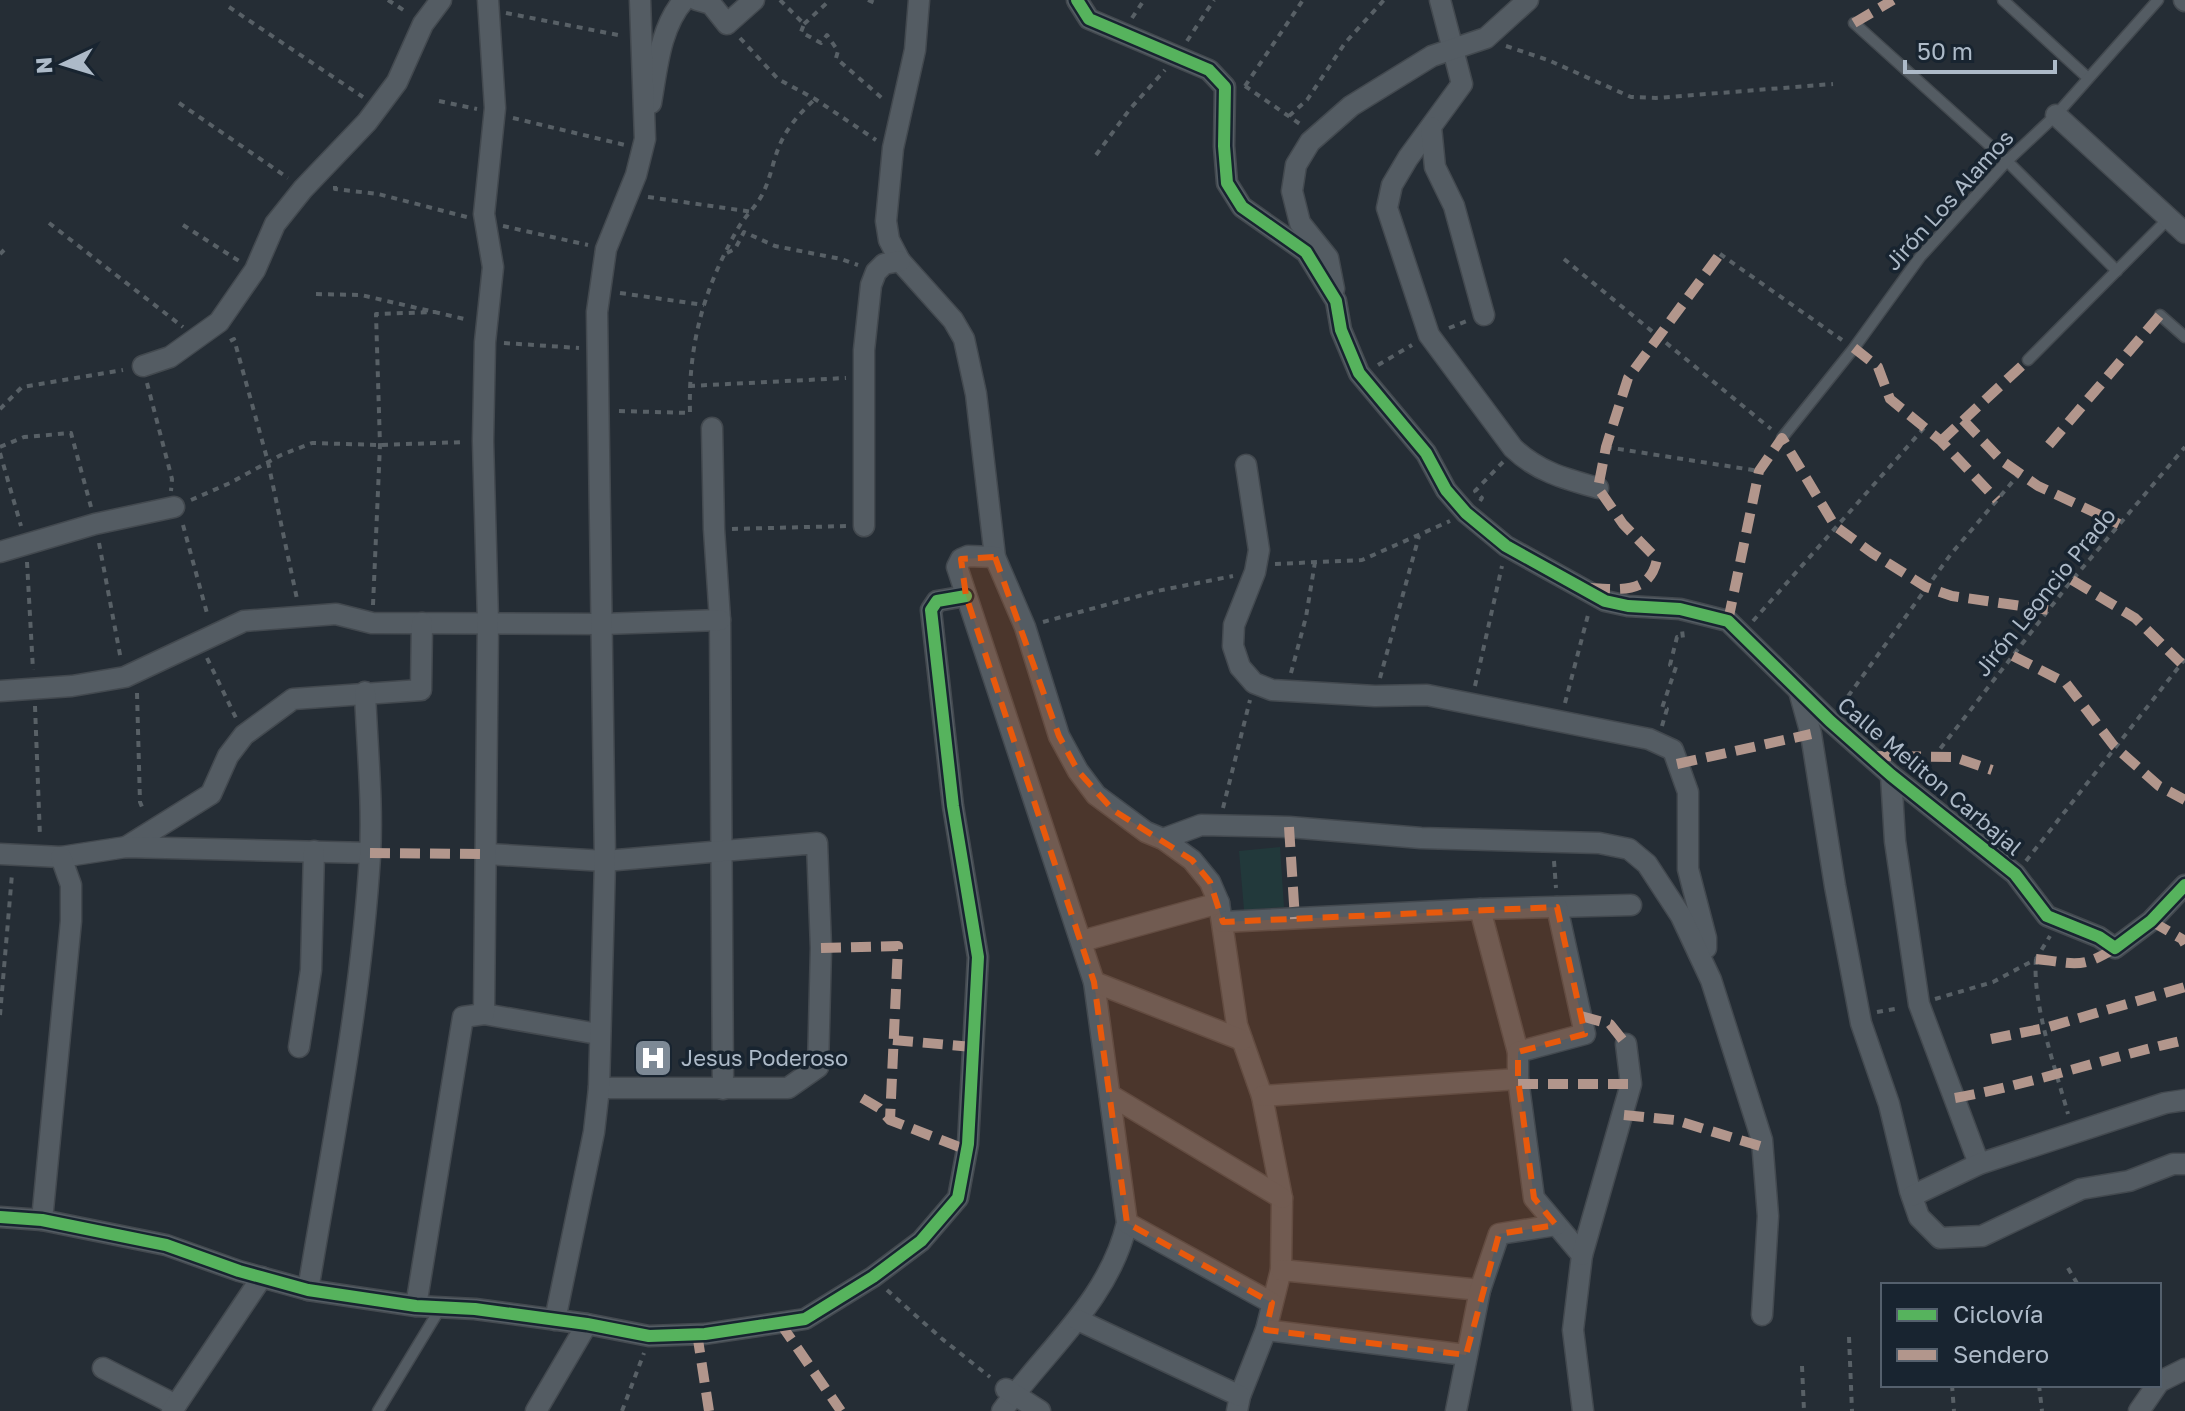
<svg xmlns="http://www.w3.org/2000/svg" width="2185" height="1411" font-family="'Golos Text',sans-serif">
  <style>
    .green { fill: #22393b }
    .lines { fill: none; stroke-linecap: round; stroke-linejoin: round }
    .service-casing { stroke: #43494f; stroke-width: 13 }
    .minor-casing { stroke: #43494f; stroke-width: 23 }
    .path { stroke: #586066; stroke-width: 4; stroke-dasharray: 6 6; stroke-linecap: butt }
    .service { stroke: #545c63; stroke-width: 10 }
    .minor { stroke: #545c63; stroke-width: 20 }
    .quiet { stroke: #b2968c; stroke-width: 10; stroke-dasharray: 20 10; stroke-linecap: butt }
    .cycleway-casing { stroke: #182430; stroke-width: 17 }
    .cycleway { stroke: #56b35d; stroke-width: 12 }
    .marked { fill: #e8590c; fill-opacity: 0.2; stroke: #e8590c; stroke-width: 6; stroke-dasharray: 16 10; stroke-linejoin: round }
    .labels { text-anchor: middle; stroke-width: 7; stroke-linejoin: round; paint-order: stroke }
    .street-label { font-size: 22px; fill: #adbac8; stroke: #182430 }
    .poi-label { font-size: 22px; fill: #adbac8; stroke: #182430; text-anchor: start }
  </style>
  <rect width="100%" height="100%" fill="#252d35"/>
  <path class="green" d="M1280 847 1284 907 1244 910 1239 851Z"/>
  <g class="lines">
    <defs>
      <g id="service">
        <path d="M2003 0 2088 78"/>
        <path d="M1854 23 2007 161 2117 271"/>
        <path d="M2160 315 2185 337"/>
        <path d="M2028 360 2169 218"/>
        <path d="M1782 438 1854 348 1920 257 2007 161 2056 115 2158 0"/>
        <path d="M378 1411 441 1307"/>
      </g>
      <g id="minor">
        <path d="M697 0 711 4 727 24 754 0"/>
        <path d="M919 0 915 50 893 148 886 221 889 240 900 261 953 320 964 339 976 394 995 557 1025 627 1059 736 1078 771 1096 795 1146 832 1163 839 1192 860 1210 882 1219 903 1237 1025 1262 1096 1282 1198 1281 1270 1266 1330 1240 1396 1237 1411"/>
        <path d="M1077 0 1089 19 1209 70 1225 87 1224 146 1227 183 1242 207 1306 252 1336 301 1341 330 1359 373 1426 453 1446 490 1466 513 1506 546 1605 601 1628 606 1680 609 1728 621 1830 721 1891 775 2015 874 2047 916 2099 937 2115 948 2151 921 2185 885"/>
        <path d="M1440 0 1462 84 1408 158 1392 185 1387 208 1429 335 1513 448C1538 472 1566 479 1598 488"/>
        <path d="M2184 0 2185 1"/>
        <path d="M651 103C657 69 660 27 684 0"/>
        <path d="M2056 115 2185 233"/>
        <path d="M1431 127 1435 167 1454 206 1484 315"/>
        <path d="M1334 289 1328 258 1300 223 1292 191 1296 165 1310 142 1351 106 1432 56 1486 38 1528 0"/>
        <path d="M143 366 170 357 219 322 255 270 275 224 303 189 367 122 397 82 423 24 441 0"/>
        <path d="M712 428 714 529 720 620 723 1089"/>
        <path d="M1246 465 1259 550 1255 572 1234 625 1233 646 1240 667 1254 683 1272 690 1375 696 1427 695 1649 739 1673 750 1688 792V869L1706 938V948L1699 954"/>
        <path d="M864 526V350L871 285 876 272 884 264 900 261"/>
        <path d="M0 552 95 524 174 507"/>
        <path d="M995 557 968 556 961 559 957 567 1094 982 1127 1223C1109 1300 1047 1349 1002 1411"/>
        <path d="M0 691 72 686 125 677 244 621 336 614 372 623 603 624 720 620"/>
        <path d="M1799 691 1811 734 1835 886 1861 1023 1889 1104 1910 1191 1919 1217 1940 1238 1982 1236 2081 1189 2129 1181 2173 1164H2185"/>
        <path d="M1891 775 1895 841 1919 1004 1979 1164"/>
        <path d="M1163 839 1201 825 1289 827 1421 838 1599 843 1629 849 1647 864 1681 916 1711 980 1762 1140 1768 1216 1762 1315"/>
        <path d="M126 847 211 794 228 756 244 735 293 699 421 690 422 623"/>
        <path d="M0 854 61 857 126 847 370 853"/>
        <path d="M487 854 605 861 817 843 821 948 818 1067 788 1088H599"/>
        <path d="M1480 909 1518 1052V1079L1534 1198 1582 1255 1573 1330 1583 1411"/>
        <path d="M1223 922 1480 909 1631 905"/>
        <path d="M1082 941 1219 903"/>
        <path d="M1094 982 1242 1040"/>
        <path d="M484 1014 598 1034"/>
        <path d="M299 1047 311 970 314 851"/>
        <path d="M1518 1052 1585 1034 1557 907"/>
        <path d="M1110 1095 1282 1198"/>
        <path d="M1262 1096 1518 1079"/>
        <path d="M1912 1196 1979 1164 2165 1103 2185 1100"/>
        <path d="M0 1217 42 1220 166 1245 239 1271 308 1290 416 1306 475 1309 587 1324 649 1336 705 1334 805 1319 873 1277 921 1241 958 1198 968 1144 978 957 953 806 931 610 937 601 966 596"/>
        <path d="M42 1220 71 921V885L61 857"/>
        <path d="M1127 1223 1272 1303"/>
        <path d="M1582 1255 1631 1084 1626 1044"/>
        <path d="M1281 1270 1480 1290"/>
        <path d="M308 1290C332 1146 361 1002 370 856 373 803 367 745 365 692"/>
        <path d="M416 1306 463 1017 484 1014 488 621 483 441 485 342 493 267 484 214 495 108 488 0"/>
        <path d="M555 1320 594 1132 599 1088 605 861 597 312 606 249 636 175 645 139 640 0"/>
        <path d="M1078 1320 1240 1396"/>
        <path d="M1266 1330 1466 1355"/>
        <path d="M103 1368 176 1405"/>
        <path d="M2159 1382 2185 1369"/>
        <path d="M1006 1389 1040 1411"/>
        <path d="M172 1411 262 1277"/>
        <path d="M536 1411 587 1324"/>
        <path d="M1456 1411 1480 1290 1499 1234 1556 1225"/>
        <path d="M2139 1411 2157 1385"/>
      </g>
    </defs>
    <use href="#service" class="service-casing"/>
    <use href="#minor" class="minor-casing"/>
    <g class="path">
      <path d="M388 0 408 13"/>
      <path d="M780 0 804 24 801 32 821 43 827 35 838 51 836 58 883 99"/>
      <path d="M868 0 875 3 876 0"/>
      <path d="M229 7 363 97"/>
      <path d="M506 13 623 36"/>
      <path d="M1132 18 1144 0"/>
      <path d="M804 24 830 0"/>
      <path d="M740 38 778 79 815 99 876 140"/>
      <path d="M1187 41 1214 0"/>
      <path d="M1506 46 1548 60 1631 97 1656 98 1833 84"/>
      <path d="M1245 86 1300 124"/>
      <path d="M1245 86 1303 0"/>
      <path d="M439 101 477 109"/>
      <path d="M179 103 288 178"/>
      <path d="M1289 116 1307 100 1345 43 1384 0"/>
      <path d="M513 118 625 145"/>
      <path d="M1096 155 1130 109 1165 70"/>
      <path d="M335 186V189L378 194 467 217"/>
      <path d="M648 197 753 212"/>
      <path d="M49 223 183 327"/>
      <path d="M183 225 239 261"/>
      <path d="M503 226 588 245"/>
      <path d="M727 253 735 249 744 232 775 246 841 259 858 265"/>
      <path d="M0 254 4 250"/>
      <path d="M1720 254 1842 340"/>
      <path d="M1564 259 1771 429"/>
      <path d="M620 293 704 305"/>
      <path d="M316 294 361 295 469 320"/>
      <path d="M1449 328 1467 321"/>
      <path d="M230 341 234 339 268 462 297 599"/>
      <path d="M504 343 579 348"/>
      <path d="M1378 365 1412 345"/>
      <path d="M147 383 172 479 171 491"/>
      <path d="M689 386 846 378"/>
      <path d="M0 409 22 387 123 370"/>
      <path d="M619 411 690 413C688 344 704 289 737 230 744 217 755 208 762 195 771 178 773 159 781 142 789 125 801 112 815 99"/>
      <path d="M0 447 24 437 71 433 91 507"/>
      <path d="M1606 447 1759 471"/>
      <path d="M0 453 21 526"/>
      <path d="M191 500 230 483 281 455 312 443 380 445 465 442"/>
      <path d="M1480 501 1482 498 1475 491 1503 462"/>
      <path d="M183 525 208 617"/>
      <path d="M732 529 847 526"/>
      <path d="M99 543 121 660"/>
      <path d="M27 562 33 670"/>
      <path d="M1275 564 1362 560 1450 521"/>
      <path d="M373 605 380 445 376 314 436 312"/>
      <path d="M1753 621 1924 428"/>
      <path d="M1043 622 1157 591 1233 576"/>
      <path d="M207 658 236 718"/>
      <path d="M1291 673 1306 617 1315 562"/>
      <path d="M1380 678 1419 536"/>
      <path d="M1475 686 1502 566"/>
      <path d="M137 693 140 802 144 812"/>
      <path d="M1565 703 1588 615"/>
      <path d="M35 706 40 837"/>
      <path d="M1841 706 1951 554 2020 473"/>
      <path d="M1662 726 1667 709 1662 708 1676 667 1670 665 1677 637 1683 638 1682 630"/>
      <path d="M1933 758 2068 585 2185 447"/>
      <path d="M1223 808 1250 700"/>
      <path d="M1554 861 1556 888"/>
      <path d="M2026 861 2185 659"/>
      <path d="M2182 939H2185"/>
      <path d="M2036 959C2032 1004 2056 1070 2068 1114"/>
      <path d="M1935 999 1993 982 2036 959 2050 936"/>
      <path d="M1877 1012 1900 1008"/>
      <path d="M0 1015 12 874"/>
      <path d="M2068 1268 2078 1285"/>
      <path d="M887 1290 941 1338 990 1377"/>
      <path d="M1849 1337 1852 1411"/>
      <path d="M1802 1366 1804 1411"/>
      <path d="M1952 1385 1954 1411"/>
      <path d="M2039 1385 2042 1411"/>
      <path d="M622 1411 644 1353"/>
    </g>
    <use href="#service" class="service"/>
    <use href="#minor" class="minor"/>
    <g class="quiet">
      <path d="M1854 23 1893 0"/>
      <path d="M1854 348 1878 367 1890 399 1941 441 1997 500"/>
      <path d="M1963 420 2002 461 2038 486 2119 524"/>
      <path d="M1941 441 2028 360"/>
      <path d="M2049 445 2160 315"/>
      <path d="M2072 580 2135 618 2181 663"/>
      <path d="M1590 588C1619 589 1650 595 1657 559L1623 524 1598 488 1606 447 1628 378 1720 254"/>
      <path d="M1728 621 1759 471 1782 438 1835 526 1872 553 1926 587 1952 596 2049 610"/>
      <path d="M2013 656 2066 683 2114 746 2159 786 2185 800"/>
      <path d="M1871 756 1954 757 1992 770"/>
      <path d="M1677 764 1811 734"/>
      <path d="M1289 827 1295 919"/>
      <path d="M370 853 487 854"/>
      <path d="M2151 921 2182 939 2185 944"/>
      <path d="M821 948 898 946 890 1120"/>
      <path d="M2036 959C2075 963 2080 970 2115 948"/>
      <path d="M1581 1016 1610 1024 1626 1044"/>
      <path d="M1991 1039 2045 1028 2185 987"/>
      <path d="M893 1040 973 1047"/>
      <path d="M1518 1084H1631"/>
      <path d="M862 1098 879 1108 890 1120 967 1150"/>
      <path d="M1955 1098C2033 1084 2108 1057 2185 1040"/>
      <path d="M1624 1115 1675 1120 1763 1147"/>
      <path d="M780 1323 841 1411"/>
      <path d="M697 1333 709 1411"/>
    </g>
    <defs>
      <g id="cycleway">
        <path d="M1077 0 1089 19 1209 70 1225 87 1224 146 1227 183 1242 207 1306 252 1336 301 1341 330 1359 373 1426 453 1446 490 1466 513 1506 546 1605 601 1628 606 1680 609 1728 621 1830 721 1891 775 2015 874 2047 916 2099 937 2115 948 2151 921 2185 885"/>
        <path d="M0 1217 42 1220 166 1245 239 1271 308 1290 416 1306 475 1309 587 1324 649 1336 705 1334 805 1319 873 1277 921 1241 958 1198 968 1144 978 957 953 806 931 610 937 601 966 596"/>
      </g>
    </defs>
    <use href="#cycleway" class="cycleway-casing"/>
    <use href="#cycleway" class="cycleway"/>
  </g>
  <path class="marked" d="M995 557 1059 736 1078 771 1113 810 1192 860 1210 882 1223 922 1557 907 1585 1034 1518 1052V1079L1534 1198 1556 1225 1499 1234 1466 1355 1266 1330 1272 1303 1127 1223 1094 982 966 596 961 559Z"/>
  <defs>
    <symbol id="hospital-square" viewBox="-11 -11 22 22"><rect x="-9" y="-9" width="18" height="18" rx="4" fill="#7d8995" stroke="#182430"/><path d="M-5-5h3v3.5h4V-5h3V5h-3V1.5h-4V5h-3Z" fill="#fff"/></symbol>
  </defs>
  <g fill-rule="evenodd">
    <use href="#hospital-square" x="631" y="1036" width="44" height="44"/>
  </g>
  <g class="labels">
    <g class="street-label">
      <text transform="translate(1949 200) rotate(-48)" y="8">Jirón Los Alamos</text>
      <text transform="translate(2045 592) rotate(-51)" y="8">Jirón Leoncio Prado</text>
      <text transform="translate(1930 776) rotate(40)" y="8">Calle Meliton Carbajal</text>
    </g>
    <g class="poi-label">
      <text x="681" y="1066">Jesus Poderoso</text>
    </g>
  </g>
  <rect x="1881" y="1283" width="280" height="104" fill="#182430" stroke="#54606d" stroke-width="2"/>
  <rect x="1897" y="1309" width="40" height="12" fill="#56b35d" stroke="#54606d" stroke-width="2"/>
  <text x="1953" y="1323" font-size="24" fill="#adbac8">Ciclovía</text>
  <rect x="1897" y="1349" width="40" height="12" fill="#b2968c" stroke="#54606d" stroke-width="2"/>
  <text x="1953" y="1363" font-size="24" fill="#adbac8">Sendero</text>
  <g transform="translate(64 64) rotate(266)" stroke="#182430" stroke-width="6" paint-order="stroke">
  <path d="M0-6L14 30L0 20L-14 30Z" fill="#adbac8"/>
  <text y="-12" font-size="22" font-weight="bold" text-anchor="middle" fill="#adbac8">N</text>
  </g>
  <path d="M1905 60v12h150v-12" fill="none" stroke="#adbac8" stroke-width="4"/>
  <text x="1917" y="60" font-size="24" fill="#adbac8" stroke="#182430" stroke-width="6" paint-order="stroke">50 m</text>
</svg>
